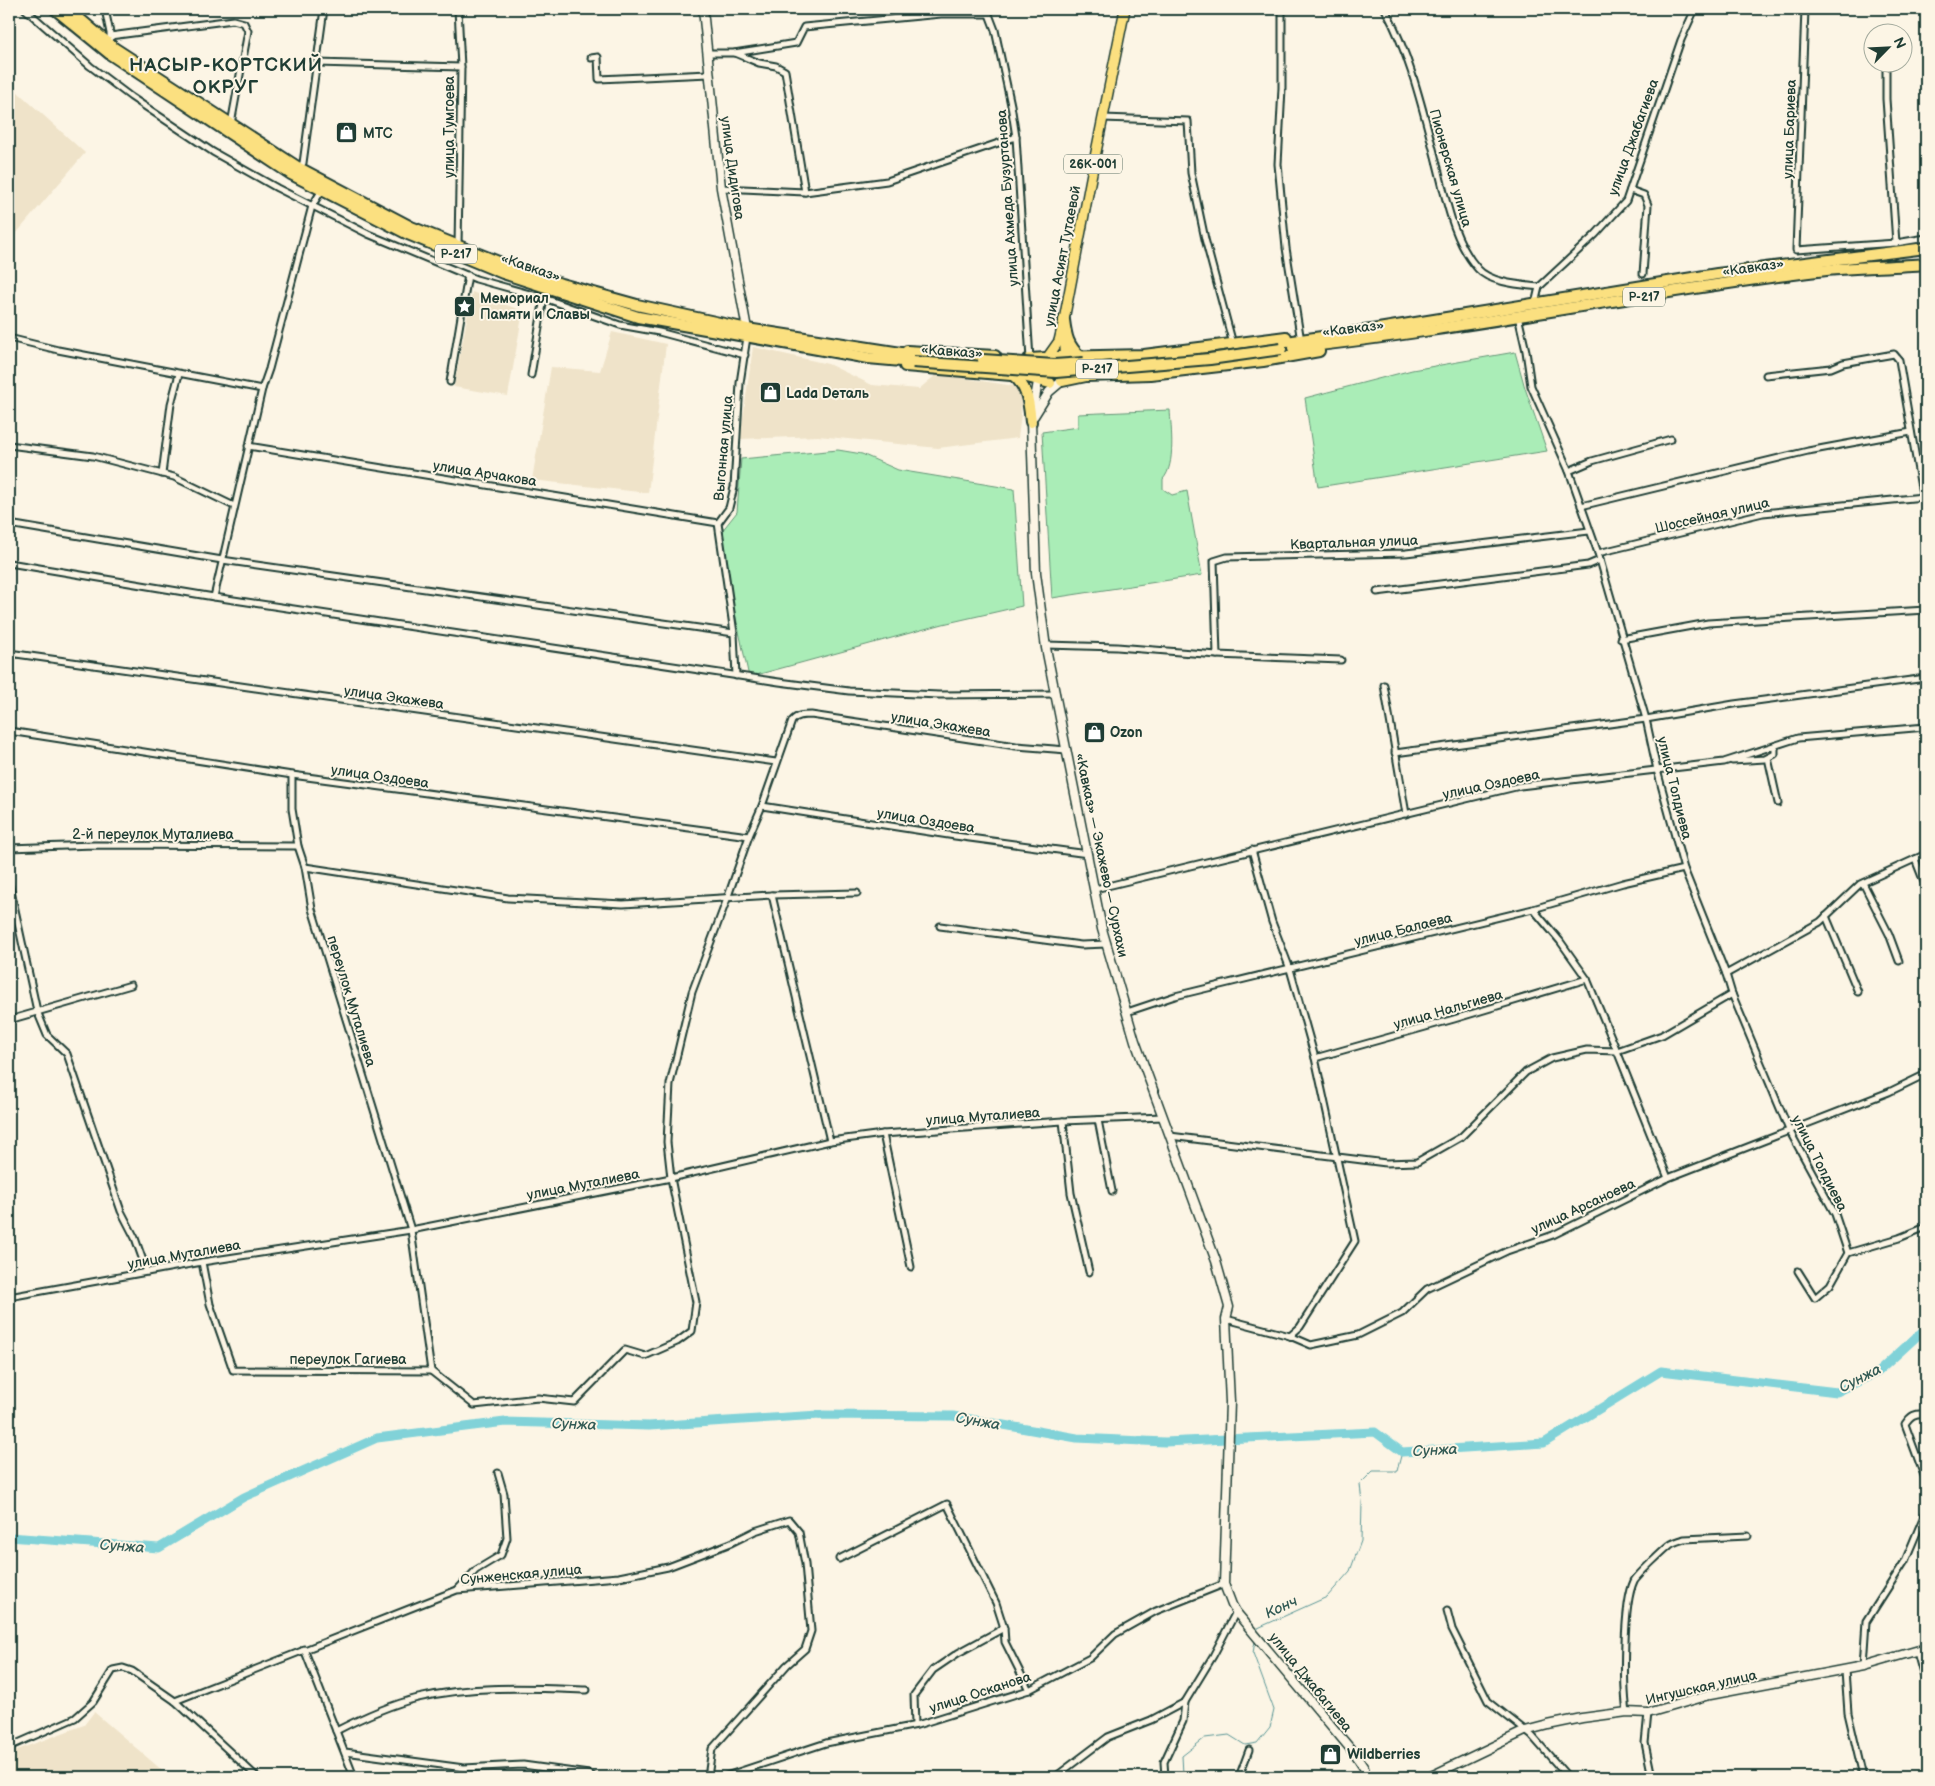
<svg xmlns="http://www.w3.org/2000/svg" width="1935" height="1786" font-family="'Balsamiq Sans',sans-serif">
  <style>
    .built { fill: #efe3c9 }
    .green { fill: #aaedb7; stroke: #649576 }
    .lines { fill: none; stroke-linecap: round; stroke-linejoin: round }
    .stream { stroke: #5a9696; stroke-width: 1 }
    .river { stroke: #81d2d8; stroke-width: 9 }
    .street-casing { stroke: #1f3d34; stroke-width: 9 }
    .secondary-casing { stroke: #1f3d34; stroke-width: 11 }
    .primary-casing { stroke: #1f3d34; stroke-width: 12 }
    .highway-casing { stroke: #1f3d34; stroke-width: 14 }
    .street { stroke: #fcf5e5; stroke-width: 5 }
    .secondary { stroke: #fcf5e5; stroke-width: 8 }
    .primary { stroke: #fbe080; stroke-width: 9 }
    .highway { stroke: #fbe080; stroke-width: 10 }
    .highway-bridge-casing { stroke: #1f3d34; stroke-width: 14; stroke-linecap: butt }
    .highway-bridge { stroke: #fbe080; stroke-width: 10 }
    .labels { text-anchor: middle; stroke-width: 4; stroke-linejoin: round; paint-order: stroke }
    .shield { fill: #fcf5e5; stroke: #617469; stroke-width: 1 }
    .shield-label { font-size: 12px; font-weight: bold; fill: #1f3d34 }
    .street-label { font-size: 14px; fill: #1f3d34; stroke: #fcf5e5 }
    .poi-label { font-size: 14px; font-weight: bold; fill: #1f3d34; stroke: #fcf5e5; text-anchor: start }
    .water-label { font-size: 15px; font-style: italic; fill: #335b55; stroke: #fcf5e5 }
    .district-label { font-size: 19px; font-weight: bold; letter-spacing: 1px; fill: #1f3d34; stroke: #fcf5e5 }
  </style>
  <rect width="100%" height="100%" fill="#fcf5e5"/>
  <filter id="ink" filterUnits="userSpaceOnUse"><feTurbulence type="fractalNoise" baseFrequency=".02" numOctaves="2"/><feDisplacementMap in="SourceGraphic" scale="10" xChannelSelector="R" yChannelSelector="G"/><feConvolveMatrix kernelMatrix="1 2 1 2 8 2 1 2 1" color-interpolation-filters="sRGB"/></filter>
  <g filter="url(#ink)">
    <g class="built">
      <path d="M9 84 85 153 9 242Z"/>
      <path d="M472 292 523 311 508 396 454 387Z"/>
      <path d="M612 332 666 344 648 493 532 480 551 367 600 371Z"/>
      <path d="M753 347 828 364 872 385 919 389 937 374 1014 386 1021 393V414L1018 438 938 448 818 436 740 439Z"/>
      <path d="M94 1712 170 1777H9V1753L84 1725Z"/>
    </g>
    <g class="green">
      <path d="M1515 352 1525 388 1547 451 1318 487 1305 398 1412 370Z"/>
      <path d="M1170 410C1171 428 1176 465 1163 479V489L1172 495 1187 491 1202 575 1052 598 1042 432 1078 427V414Z"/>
      <path d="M838 450 862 454 898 470 1014 489 1022 606 943 624 749 677 718 536 737 512 741 459Z"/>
    </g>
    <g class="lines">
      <g class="stream">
        <path d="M1257 1632 1258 1628 1327 1597 1350 1571 1361 1541 1362 1503 1360 1484 1373 1471H1397L1402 1452"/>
        <path d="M1188 1777 1183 1774 1182 1756 1205 1738 1229 1735 1245 1745 1257 1743 1270 1727 1274 1710 1253 1653 1255 1641"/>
      </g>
      <path class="river" d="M9 1537 159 1548 244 1497 377 1438 505 1422 649 1426 819 1415 953 1416 1077 1438 1165 1442 1375 1432 1402 1452 1544 1443 1661 1371 1837 1392 1878 1372 1926 1328"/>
      <defs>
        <g id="street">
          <path d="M25 9 90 66 131 97 213 152 277 188 368 234 476 279 544 298 620 325 659 332 745 355"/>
          <path d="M105 9 111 38"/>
          <path d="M458 9 461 67 458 246"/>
          <path d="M987 9 995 30 1011 105 1016 137 1030 359"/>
          <path d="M1282 9V88L1278 164 1286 248 1300 335"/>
          <path d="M1385 9C1411 57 1423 111 1437 164 1446 199 1453 241 1478 269 1490 283 1522 285 1539 287"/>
          <path d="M1805 9 1796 250 1896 243 1926 238"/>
          <path d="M110 36 233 20 244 23 248 31 231 124"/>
          <path d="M707 53H734L796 43 804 27 941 14H988"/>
          <path d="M735 53 759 63 776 66 785 71 805 192"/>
          <path d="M591 58 598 57 599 79 709 74"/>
          <path d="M317 63 461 67"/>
          <path d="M1886 68V99L1896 243"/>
          <path d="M1103 118 1188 121 1191 173 1205 239 1233 344"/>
          <path d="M299 168 303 163 324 9"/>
          <path d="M721 188 805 192 887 181 1016 137"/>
          <path d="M1630 190 1644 195 1648 205 1643 274"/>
          <path d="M1535 304 1539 287 1595 235 1626 201 1681 40 1695 9"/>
          <path d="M1518 316 1526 351 1531 386 1569 471 1598 553 1646 719 1657 770 1684 869 1726 974 1732 994 1789 1130 1835 1214 1848 1253"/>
          <path d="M9 338 58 350 262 389"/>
          <path d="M531 375 544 298"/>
          <path d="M1766 375 1831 368 1843 363 1894 354 1899 360 1926 517"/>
          <path d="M450 382 468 275"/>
          <path d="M9 445 93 456 174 477 234 506"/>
          <path d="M248 446 718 523"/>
          <path d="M1569 471 1592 461 1671 439"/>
          <path d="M162 474 171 404 179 374"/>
          <path d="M1581 506 1808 451 1911 432"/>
          <path d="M9 524 222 560 734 633"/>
          <path d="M1598 553 1763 513 1923 497"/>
          <path d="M9 563 214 597 779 682 849 691 939 695 1056 694"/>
          <path d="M1377 592 1588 565 1600 560"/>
          <path d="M214 597 262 389 269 369 312 206 322 190"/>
          <path d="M1621 639 1708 623 1926 610"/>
          <path d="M1046 645 1117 647 1217 655 1341 660"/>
          <path d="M9 653 776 762"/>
          <path d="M1217 655 1214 561 1227 557 1406 553 1589 531"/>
          <path d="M736 676 734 633 718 523 729 508 734 487 740 383 747 337"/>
          <path d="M1384 685 1406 814"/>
          <path d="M9 731 292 775 749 836"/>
          <path d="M1395 753 1646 719 1734 704 1926 678"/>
          <path d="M1768 758 1778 803"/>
          <path d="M1732 761 1765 759 1775 754V746"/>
          <path d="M762 806 955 836 1088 854"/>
          <path d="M9 848 94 845 298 846"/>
          <path d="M1252 850 1272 922 1290 969 1315 1058 1355 1241 1300 1327 1290 1336"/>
          <path d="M1915 859 1926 887"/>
          <path d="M305 867 508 898 623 904 772 895 830 1141"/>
          <path d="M9 882 37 1011 47 1035 67 1054 121 1211 135 1238 147 1272"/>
          <path d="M1863 883 1889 934 1899 961"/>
          <path d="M1095 889 1520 786 1724 762 1798 738 1926 727"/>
          <path d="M772 895 857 893"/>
          <path d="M1533 909 1560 941 1587 979 1617 1051 1668 1178"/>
          <path d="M1826 916 1858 992"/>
          <path d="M940 926 1081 945 1107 944"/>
          <path d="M1726 974 1820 922 1860 884 1926 854"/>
          <path d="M1127 1012 1175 996 1533 909 1623 883 1684 869"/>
          <path d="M9 1020 131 985"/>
          <path d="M1315 1058 1454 1019 1587 979"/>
          <path d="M1098 1120 1112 1191"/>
          <path d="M1063 1121 1071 1193 1089 1272"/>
          <path d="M883 1134 911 1267"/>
          <path d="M1170 1136 1386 1163 1417 1162 1461 1137 1526 1072 1552 1058 1587 1050 1617 1051 1662 1035 1732 994"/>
          <path d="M202 1262 210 1304 233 1370 431 1371 411 1230 312 909 305 867 298 846 292 809V775"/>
          <path d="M1798 1271 1815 1298 1830 1285 1848 1253 1899 1238 1926 1227"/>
          <path d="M9 1297 202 1262 411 1230 671 1178 830 1141 883 1134 1063 1121 1163 1117"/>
          <path d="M1226 1319 1290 1336 1311 1345 1358 1335 1402 1313 1427 1289 1507 1251 1553 1235 1668 1178 1889 1092 1926 1074"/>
          <path d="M431 1371 474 1405 538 1398 574 1402 625 1350 645 1356 677 1342 692 1331 696 1302 671 1178 667 1142 670 1084 692 992 727 899 749 836 762 806 792 721C797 715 803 715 811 715L1016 746 1067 750"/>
          <path d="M1926 1414C1915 1413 1911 1415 1905 1424L1926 1481"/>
          <path d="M839 1559 947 1504 996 1603 1004 1628 1005 1642 1029 1690"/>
          <path d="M458 1589 476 1570 501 1555 507 1538 504 1494 498 1473"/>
          <path d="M1447 1610 1452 1629 1488 1701 1532 1736 1568 1777"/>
          <path d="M304 1649 354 1777"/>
          <path d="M1917 1651 1926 1684"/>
          <path d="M1863 1666 1866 1622 1905 1561 1926 1511V1501"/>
          <path d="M1845 1670 1848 1713 1863 1777"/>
          <path d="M175 1701 457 1590 619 1577 668 1567 731 1543 755 1531 789 1520 799 1532 805 1564 811 1631 805 1649 787 1665 712 1749 708 1777"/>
          <path d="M1627 1712C1623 1685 1623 1604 1634 1581 1637 1575 1664 1550 1670 1545 1674 1542 1679 1541 1684 1539L1748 1536"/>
          <path d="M1648 1713 1645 1743 1652 1777"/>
          <path d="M915 1725 914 1695 933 1670 958 1653 1004 1628"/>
          <path d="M336 1731C363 1717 389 1705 418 1698 473 1685 531 1688 587 1690"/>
          <path d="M9 1747 75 1718 93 1702 113 1670 123 1668 132 1671 175 1701 257 1777"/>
          <path d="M345 1752 464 1768 523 1765 589 1774 594 1777"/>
          <path d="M723 1777 826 1743 917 1725 1029 1690 1090 1658 1115 1634 1156 1611 1224 1584"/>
          <path d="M1055 1777 1108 1737 1151 1720 1185 1702 1213 1656 1236 1612"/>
          <path d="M1165 1777 1164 1762 1183 1721 1185 1702"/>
          <path d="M1239 1777 1249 1750"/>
        </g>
        <g id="secondary">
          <path d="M703 9 721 188 747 329"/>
          <path d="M1039 376 1031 422 1036 573 1046 648 1102 929 1135 1041 1216 1261 1229 1307 1226 1319 1230 1402 1224 1584 1232 1605 1236 1612 1354 1753 1364 1768 1366 1777"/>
          <path d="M1034 416 1049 392 1062 381"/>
          <path d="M1429 1777 1525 1731 1548 1725 1582 1718 1627 1712 1648 1713 1710 1695 1863 1666 1926 1648"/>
        </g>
        <g id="primary">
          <path d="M1064 333 1066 363"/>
          <path d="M1047 358 1059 341 1064 320 1095 157 1125 9"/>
        </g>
        <g id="highway">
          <path d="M55 9 110 54 291 174 408 234 503 273 638 317 868 358 913 362"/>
          <path d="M68 9 114 48 299 168 411 227 506 265 561 284 637 305 747 329 914 355"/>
          <path d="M1064 320C1066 336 1068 346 1080 356"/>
          <path d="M1279 343 1372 330 1717 274 1926 248"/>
          <path d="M1293 348C1469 329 1642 292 1817 271 1853 267 1890 267 1926 264"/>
          <path d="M907 351 995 356"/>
          <path d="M1056 357 1144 355 1286 337"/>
          <path d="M1029 359 1047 358"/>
          <path d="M905 366 1023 376 1050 383"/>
          <path d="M1013 375C1028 387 1029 404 1031 422"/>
          <path d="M1062 381 1086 376 1150 374 1263 361 1319 351"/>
        </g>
      </defs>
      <use href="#street" class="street-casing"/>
      <use href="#secondary" class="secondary-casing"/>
      <use href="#primary" class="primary-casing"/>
      <use href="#highway" class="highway-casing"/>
      <use href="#street" class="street"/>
      <use href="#secondary" class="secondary"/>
      <use href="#primary" class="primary"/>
      <use href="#highway" class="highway"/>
      <defs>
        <g id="highway-bridge">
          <path d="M983 360 1054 365 1084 363"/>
          <path d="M913 362 1056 372 1210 359 1281 349"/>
        </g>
      </defs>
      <use href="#highway-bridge" class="highway-bridge-casing"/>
      <use href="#highway-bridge" class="highway-bridge"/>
    </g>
  </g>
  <defs>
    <symbol id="shop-square" viewBox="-11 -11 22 22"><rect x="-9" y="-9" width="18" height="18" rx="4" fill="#1f3d34" stroke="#fcf5e5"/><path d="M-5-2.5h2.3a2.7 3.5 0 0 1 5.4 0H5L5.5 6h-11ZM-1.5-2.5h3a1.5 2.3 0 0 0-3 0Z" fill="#fff"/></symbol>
    <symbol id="sight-square" viewBox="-11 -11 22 22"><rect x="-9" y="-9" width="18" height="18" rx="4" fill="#1f3d34" stroke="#fcf5e5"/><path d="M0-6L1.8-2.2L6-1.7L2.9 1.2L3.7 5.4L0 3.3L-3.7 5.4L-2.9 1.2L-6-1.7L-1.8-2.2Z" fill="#fff"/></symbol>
  </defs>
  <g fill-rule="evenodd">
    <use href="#shop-square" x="334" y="120" width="25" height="25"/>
    <use href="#sight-square" x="452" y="294" width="25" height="25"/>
    <use href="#shop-square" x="758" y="380" width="25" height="25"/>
    <use href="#shop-square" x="1082" y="720" width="25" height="25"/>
    <use href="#shop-square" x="1318" y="1742" width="25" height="25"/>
  </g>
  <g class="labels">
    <g class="shield">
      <rect x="1064" y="154.5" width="58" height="19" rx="4"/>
      <rect x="435" y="244.5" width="42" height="19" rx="4"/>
      <rect x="1623" y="287.5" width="42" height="19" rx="4"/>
      <rect x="1076" y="359.5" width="42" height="19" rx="4"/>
    </g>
    <g class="shield-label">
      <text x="1093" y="168">26К-001</text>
      <text x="456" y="258">Р-217</text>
      <text x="1644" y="301">Р-217</text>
      <text x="1097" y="373">Р-217</text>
    </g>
    <g class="street-label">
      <text transform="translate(449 127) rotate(-90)" y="5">улица Тумгоева</text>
      <text transform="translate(1789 129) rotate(-88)" y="5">улица Бариева</text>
      <text transform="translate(1633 137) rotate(-70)" y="5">улица Джабагиева</text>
      <text transform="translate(733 168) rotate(82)" y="5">улица Дидигова</text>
      <text transform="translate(1451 168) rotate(74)" y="5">Пионерская улица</text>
      <text transform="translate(1007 198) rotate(-94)" y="5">улица Ахмеда Бузуртанова</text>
      <text transform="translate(1062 256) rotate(-79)" y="5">улица Асият Тутаевой</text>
      <text transform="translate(531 267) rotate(19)" y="5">«Кавказ»</text>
      <text transform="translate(1753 267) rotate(-8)" y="5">«Кавказ»</text>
      <text transform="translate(1353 328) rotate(-7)" y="5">«Кавказ»</text>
      <text transform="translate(952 351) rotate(4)" y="5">«Кавказ»</text>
      <text transform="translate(723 448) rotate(-85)" y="5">Выгонная улица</text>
      <text transform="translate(485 473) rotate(9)" y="5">улица Арчакова</text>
      <text transform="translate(1712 515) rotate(-13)" y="5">Шоссейная улица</text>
      <text transform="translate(1354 542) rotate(-2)" y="5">Квартальная улица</text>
      <text transform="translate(394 697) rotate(8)" y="5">улица Экажева</text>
      <text transform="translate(941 724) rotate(9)" y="5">улица Экажева</text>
      <text transform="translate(380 776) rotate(8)" y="5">улица Оздоева</text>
      <text transform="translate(1491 784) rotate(-12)" y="5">улица Оздоева</text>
      <text transform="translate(1675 788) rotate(76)" y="5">улица Толдиева</text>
      <text transform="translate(926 820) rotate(9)" y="5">улица Оздоева</text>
      <text x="153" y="839">2-й переулок Муталиева</text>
      <text transform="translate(1102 855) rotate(78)" y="5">«Кавказ» — Экажево — Сурхахи</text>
      <text transform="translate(1403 929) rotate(-14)" y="5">улица Балаева</text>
      <text transform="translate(352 1001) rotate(73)" y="5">переулок Муталиева</text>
      <text transform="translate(1448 1009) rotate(-16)" y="5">улица Нальгиева</text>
      <text transform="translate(983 1116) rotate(-4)" y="5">улица Муталиева</text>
      <text transform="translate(1820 1163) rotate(63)" y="5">улица Толдиева</text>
      <text transform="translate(583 1184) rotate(-11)" y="5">улица Муталиева</text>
      <text transform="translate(1583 1206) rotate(-25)" y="5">улица Арсаноева</text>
      <text transform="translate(184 1254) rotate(-10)" y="5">улица Муталиева</text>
      <text x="348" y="1364">переулок Гагиева</text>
      <text transform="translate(521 1574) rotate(-5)" y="5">Сунженская улица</text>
      <text transform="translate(1311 1682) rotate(51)" y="5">улица Джабагиева</text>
      <text transform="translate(1701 1687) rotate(-13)" y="5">Ингушская улица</text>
      <text transform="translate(980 1692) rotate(-18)" y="5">улица Осканова</text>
    </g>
    <g class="poi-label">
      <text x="363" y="138">МТС</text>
      <text x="480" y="303">Мемориал<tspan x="480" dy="16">Памяти и Славы</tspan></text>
      <text x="786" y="398">Lada Dеталь</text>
      <text x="1110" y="737">Ozon</text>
      <text x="1347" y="1759">Wildberries</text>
    </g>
    <g class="water-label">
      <text transform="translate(1860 1378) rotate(-27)" y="5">Сунжа</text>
      <text transform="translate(978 1421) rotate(10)" y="5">Сунжа</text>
      <text transform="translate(574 1424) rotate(2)" y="5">Сунжа</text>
      <text transform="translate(1435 1450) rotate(-3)" y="5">Сунжа</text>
      <text transform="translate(122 1546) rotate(4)" y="5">Сунжа</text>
      <text transform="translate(1281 1607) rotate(-25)" y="5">Конч</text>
    </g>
    <g class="district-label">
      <text x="226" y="71">НАСЫР-КОРТСКИЙ<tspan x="226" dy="22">ОКРУГ</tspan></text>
    </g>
  </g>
  <rect width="1935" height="1786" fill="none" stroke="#fcf5e5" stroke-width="30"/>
  <rect x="15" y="15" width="1905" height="1756" fill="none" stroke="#1f3d34" stroke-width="2" filter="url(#ink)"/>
  <g transform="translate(1888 48) rotate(66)"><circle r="24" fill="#fcf5e5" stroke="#a4ab9e"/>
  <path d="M0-4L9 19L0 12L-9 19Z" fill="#1f3d34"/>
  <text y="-8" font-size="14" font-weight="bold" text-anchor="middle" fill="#1f3d34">N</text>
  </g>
</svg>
